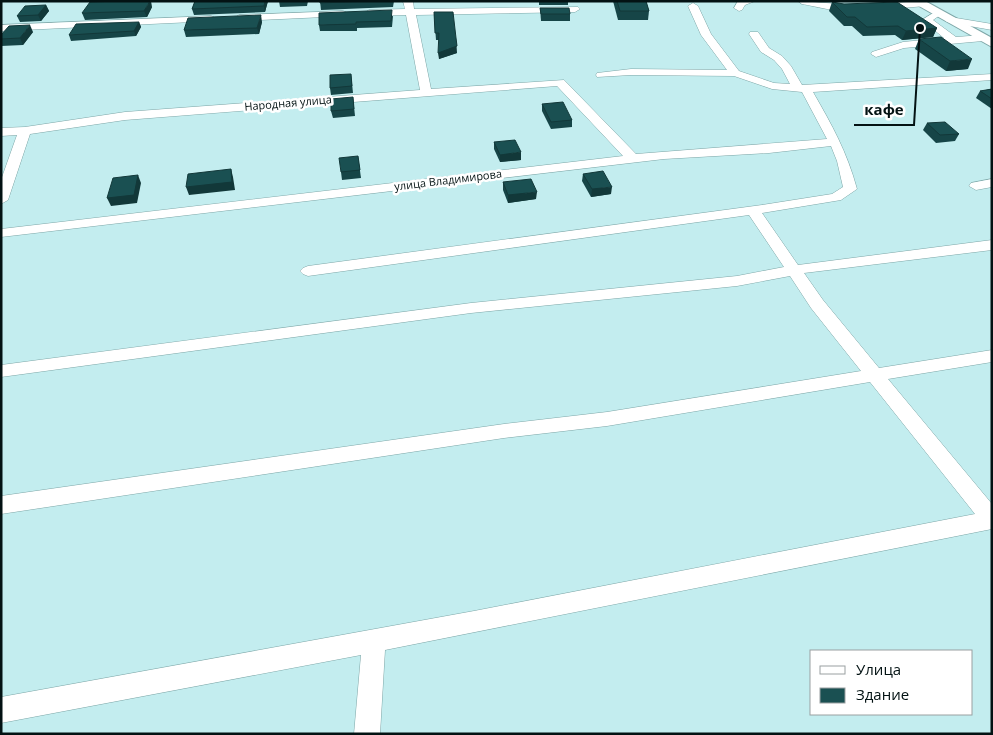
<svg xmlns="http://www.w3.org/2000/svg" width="993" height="735" font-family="'Open Sans',sans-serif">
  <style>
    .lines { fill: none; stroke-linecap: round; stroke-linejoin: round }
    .minor-casing { stroke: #7da6a7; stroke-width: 1 }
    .major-casing { stroke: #7da6a7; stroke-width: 2 }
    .minor { fill: #fff; fill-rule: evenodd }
    .major { fill: #fff; fill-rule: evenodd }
    .wall { fill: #164547 }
    .shaded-wall { fill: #123839 }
    .building { fill: #1a5052; stroke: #123839 }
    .labels { text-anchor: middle; stroke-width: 5; stroke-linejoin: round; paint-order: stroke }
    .far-street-label { font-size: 11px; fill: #031213; stroke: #fff }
    .leader { fill: none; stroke: #031213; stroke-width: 2 }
    .callout-dot { fill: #031213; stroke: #fff; stroke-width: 2 }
    .callout-label { font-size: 15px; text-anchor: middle; font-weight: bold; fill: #031213; stroke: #fff; stroke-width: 5; stroke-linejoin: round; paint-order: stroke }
  </style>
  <rect width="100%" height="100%" fill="#c3edef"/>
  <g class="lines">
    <defs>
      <g id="minor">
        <path d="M403 1H413L414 9 578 7 580 9 575 12 416 15 431 89 564 80 636 154 827 139 802 92 772 89 734 76 631 75 597 77 596 75 597 73 631 69 727 70 701 35 688 6 693 3 698 6 711 34 739 71 774 83 790 84 782 69 774 60 761 52 749 34 750 32H758L769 48 782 56 791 66 802 85 992 74V80L813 92C832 125 847 152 857 189L841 200 762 213 798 265 992 240V250L804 273 823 300 879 368 992 350V362L888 379 992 504V529L385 650 380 734H354L361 655 1 723V697L474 611 975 514 870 382 607 426 504 438 1 514V496L504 424 607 412 861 371 811 308 790 276 737 286 471 313 1 377V365L471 303 737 276 784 267 749 215 308 276 303 274 300 271 303 268 308 266 762 205 832 194 843 187 837 161 831 146 769 153 664 159 1 237V229L623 156 557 86 125 120 30 134 8 200 1 204V180L17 135 1 136V128L25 127 125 112 420 90 406 15 369 16 364 13 369 10 405 9Z"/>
        <path d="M738 1H755L745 5 742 10 739 11 734 8Z"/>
        <path d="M798 1 854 5 859 8C849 16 815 6 802 4Z"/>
        <path d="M921 1 925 2V6L880 10 875 7 880 4Z"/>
        <path d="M938 10 943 13 933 20 956 37 983 35 988 38 983 41 904 48 876 57 871 54 872 52 903 42 944 38 922 20Z"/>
        <path d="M343 11 346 12V16L239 21 234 18 239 15Z"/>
        <path d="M211 16 214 17V21L1 31V25Z"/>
        <path d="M950 17 992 24V30L947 22 945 20Z"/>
        <path d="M992 179V187L976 190 969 186 971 183Z"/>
      </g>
      <path id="major" d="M910 1H925L992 38V47Z"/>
    </defs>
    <use href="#minor" class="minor-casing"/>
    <use href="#major" class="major-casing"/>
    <use href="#minor" class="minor"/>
    <use href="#major" class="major"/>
  </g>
  <g class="wall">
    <path d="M195 1H268L265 12 194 15 192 9Z"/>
    <path d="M279 1H308L307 6 280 7Z"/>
    <path d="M320 1H394L393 7 321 10Z"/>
    <rect x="539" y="1" width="29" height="4"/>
    <path d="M613 1H646L649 11 648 20H618Z"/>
    <path d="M832 2 937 28 933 37 902 40 895 35 863 36 852 26H844L829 11Z"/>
    <path d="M46 5 49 11 41 21 20 22 17 16Z"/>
    <path d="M152 7 147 17 85 20 82 13Z"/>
    <path d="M540 8 570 14V21H541Z"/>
    <path d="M434 12 457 53 439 59V40H436Z"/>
    <path d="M393 16 392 27 357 28V31H320L319 25Z"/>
    <path d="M139 22 141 27 136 36 71 41 69 35Z"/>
    <path d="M262 22 259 34 186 37 184 30Z"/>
    <path d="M33 32 23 45 1 46V35Z"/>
    <path d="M919 39 968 69 946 71 915 49Z"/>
    <path d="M351 74 353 93 331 95 330 88Z"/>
    <path d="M992 89V109L976 98 980 91Z"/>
    <path d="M353 97 355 116 333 118 331 111Z"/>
    <path d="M542 104 572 120V127L551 129 542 111Z"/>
    <path d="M927 123 959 134 955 141 936 143 923 130Z"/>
    <path d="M494 142 521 160 500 162 494 149Z"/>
    <path d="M358 156 361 178 342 180 341 172Z"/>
    <path d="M583 174 611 194 591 197 582 181Z"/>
    <path d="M503 182 536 199 508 203 503 190Z"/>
  </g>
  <g class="shaded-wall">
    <path d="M150 1H151L152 7 147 17 144 11Z"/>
    <path d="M265 1H268L265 12 264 6Z"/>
    <path d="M46 5 49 11 41 21 38 15Z"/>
    <path d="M261 15 262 22 259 34 257 28Z"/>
    <path d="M139 22 141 27 136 36 134 31Z"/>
    <path d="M30 25 33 32 23 45 20 38Z"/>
    <path d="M937 28 933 37 902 40 906 31Z"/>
    <path d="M456 38 457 53 439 59 438 53Z"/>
    <path d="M972 59 968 69 946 71 950 61Z"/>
    <path d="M521 152V160L500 162V155Z"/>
    <path d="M231 169 233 177 235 190 189 195 186 187Z"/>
    <path d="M138 175 141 183 137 203 111 206 107 198Z"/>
    <path d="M612 187 611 194 591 197 592 189Z"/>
    <path d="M537 192 536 199 508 203V195Z"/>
  </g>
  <g class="building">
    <path d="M118 1H150L144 11 82 13 90 2Z"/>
    <path d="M195 1H265L264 6 192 9Z"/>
    <path d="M320 1H370L320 3Z"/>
    <path d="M617 1H646L649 11H620Z"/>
    <path d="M832 2 844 4 897 2 937 28 906 31 898 26 867 27 855 17H847Z"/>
    <path d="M46 5 38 15 17 16 25 6Z"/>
    <path d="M540 8H569L570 14H541Z"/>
    <path d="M392 10 391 21 356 22V24L319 25V13Z"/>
    <path d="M434 12H453L456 38 457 46 438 53 439 33H435Z"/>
    <path d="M261 15 257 28 184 30 188 18Z"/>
    <path d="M139 22 134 31 69 35 76 24Z"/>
    <path d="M30 25 20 38 1 39V35L9 26Z"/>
    <path d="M941 37 972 59 950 61 919 39Z"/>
    <path d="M351 74 352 86 330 88V75Z"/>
    <path d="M992 89V99L980 91Z"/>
    <path d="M353 97 354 109 331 111V99Z"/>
    <path d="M563 102 572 120 551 122 542 104Z"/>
    <path d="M945 122 959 134 940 135 927 123Z"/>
    <path d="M515 140 521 152 500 155 494 142Z"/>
    <path d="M358 156 360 170 341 172 339 158Z"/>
    <path d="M231 169 232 182 186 187 188 174Z"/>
    <path d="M603 171 612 187 592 189 583 174Z"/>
    <path d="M138 175 134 195 107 198 113 178Z"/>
    <path d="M531 179 537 192 508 195 503 182Z"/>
  </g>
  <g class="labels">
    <g class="far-street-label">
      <text transform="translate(288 103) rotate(-5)" y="4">Народная улица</text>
      <text transform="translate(448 180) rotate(-7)" y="4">улица Владимирова</text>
    </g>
  </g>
  <path class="leader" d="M920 28L914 125H854"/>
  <circle class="callout-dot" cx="920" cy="28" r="5"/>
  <g class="callout-label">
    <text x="884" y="115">кафе</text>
  </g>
  <rect width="993" height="735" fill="none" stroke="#031213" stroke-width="5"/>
  <rect x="810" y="650" width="162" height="65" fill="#ffffff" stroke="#9aa0a1"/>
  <rect x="820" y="666" width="25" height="8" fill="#ffffff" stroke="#9aa0a1"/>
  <text x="856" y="675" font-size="15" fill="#031213">Улица</text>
  <rect x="820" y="688" width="25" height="15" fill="#1a5052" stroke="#9aa0a1"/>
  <text x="856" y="700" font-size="15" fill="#031213">Здание</text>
</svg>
